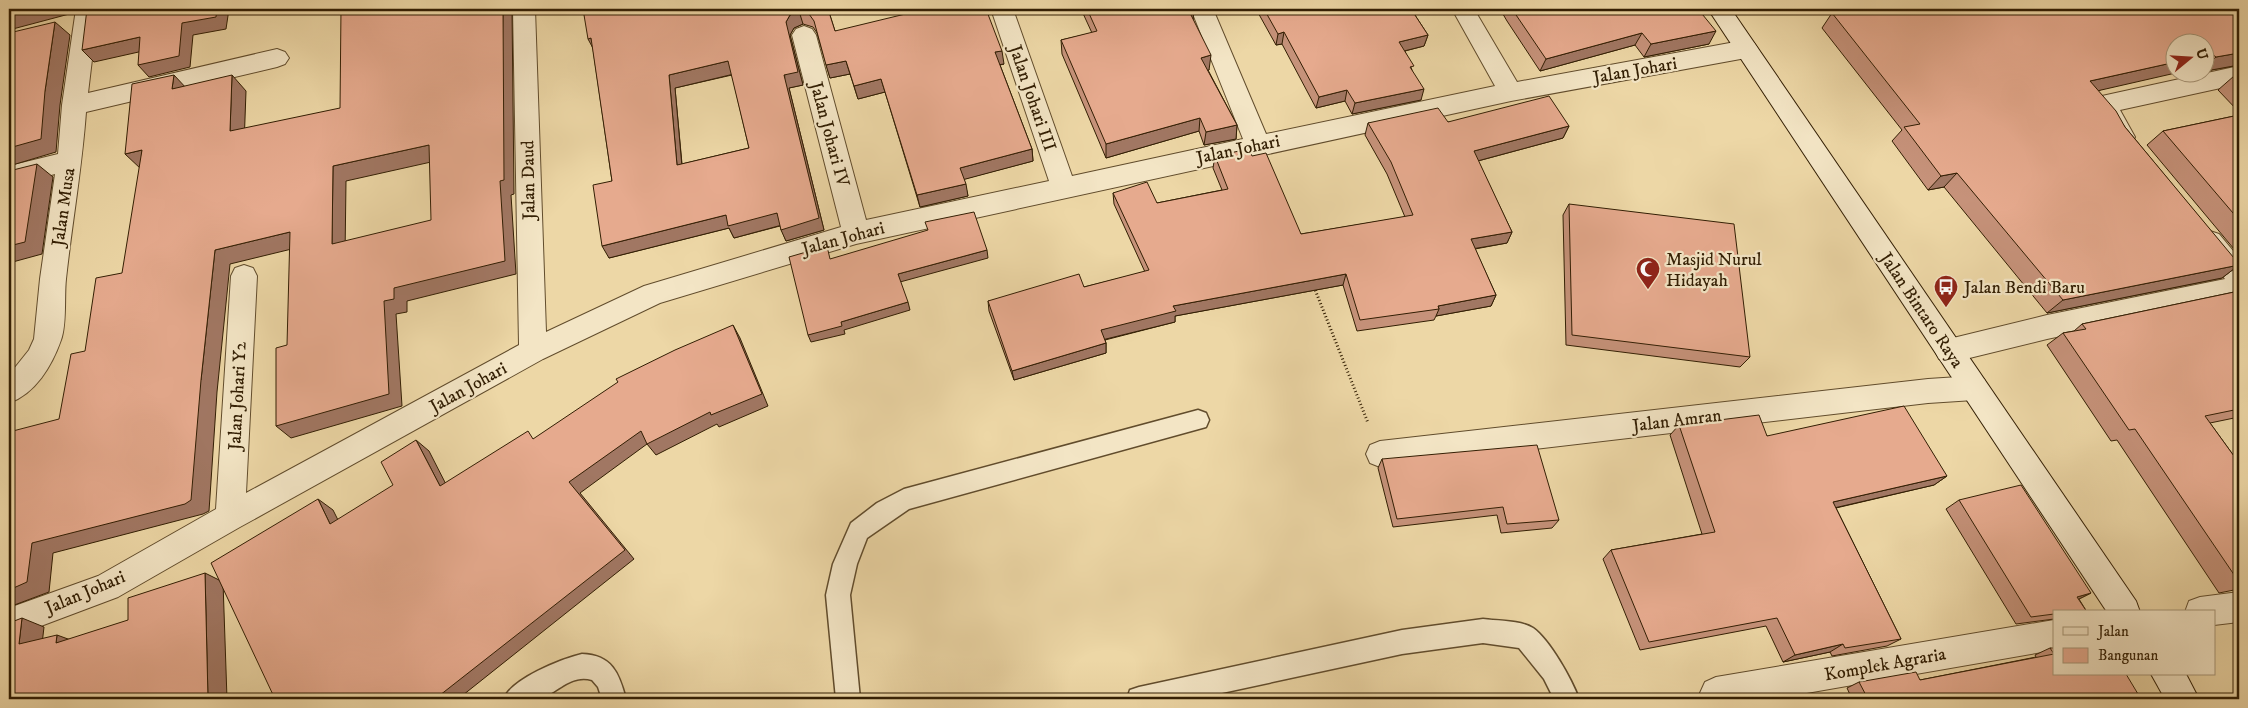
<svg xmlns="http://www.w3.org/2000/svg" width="2248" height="708" font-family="'IM FELL DW Pica',serif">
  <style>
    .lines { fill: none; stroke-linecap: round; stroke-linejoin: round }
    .service-casing { stroke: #614c2c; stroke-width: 3 }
    .minor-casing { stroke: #614c2c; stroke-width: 2 }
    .secondary-casing { stroke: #321e03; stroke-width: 2 }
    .path { stroke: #321e03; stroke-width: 3; stroke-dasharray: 1 2.5; stroke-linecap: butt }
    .service { fill: #f3e5c5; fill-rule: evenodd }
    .minor { fill: #f3e5c5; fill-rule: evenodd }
    .secondary { fill: #f3e5c5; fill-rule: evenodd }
    .wall { fill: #c6927a; stroke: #321e03; fill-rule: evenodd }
    .shaded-wall { fill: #a17763; stroke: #321e03 }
    .building { fill: #e6aa8e; stroke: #321e03; fill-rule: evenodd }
    .labels { text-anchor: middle; stroke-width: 4.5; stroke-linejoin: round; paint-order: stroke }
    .street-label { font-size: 18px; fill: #321e03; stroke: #f3e5c5 }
    .poi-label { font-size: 18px; fill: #321e03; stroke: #f3e5c5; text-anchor: start }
  </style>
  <rect width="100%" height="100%" fill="#edd7a6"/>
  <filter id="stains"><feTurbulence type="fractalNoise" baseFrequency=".004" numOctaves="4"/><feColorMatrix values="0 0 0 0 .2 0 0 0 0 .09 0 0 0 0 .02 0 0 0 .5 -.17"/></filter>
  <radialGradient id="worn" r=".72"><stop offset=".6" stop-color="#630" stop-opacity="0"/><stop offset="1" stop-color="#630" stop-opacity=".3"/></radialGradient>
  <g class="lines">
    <defs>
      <g id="service">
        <path d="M1198 410 1206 413 1209 420 1206 427 909 509 867 538 857 564 850 595 860 699H836L826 595 833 564 851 523 877 503 904 489Z"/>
        <path d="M1483 619C1497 621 1520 620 1533 628 1550 640 1572 680 1579 699H1554L1544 679 1519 648 1483 643 1402 654 1194 699H1127L1130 690 1139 687 1402 630Z"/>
        <path d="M582 654C612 655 619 673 626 699H602L598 687 592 680C570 674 558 693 539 699 529 702 514 699 504 699 511 679 561 659 582 654Z"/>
      </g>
      <g id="minor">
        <path d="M76 9H98L88 93 277 49 285 52 289 58 285 64 277 67 86 112C82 168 72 223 66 279 64 297 67 324 61 340 52 366 35 394 9 403V375L29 350 34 339 40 279 55 174 9 186V166L58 154 62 105Z"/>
        <path d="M513 9H535L546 332 644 286 841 227 792 35 796 29 804 26 812 29 816 35 866 220 1049 181 991 9H1013L1072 176 1243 139 1191 9H1213L1266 134 1495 86 1452 9H1474L1517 82 1746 40 1754 43 1758 49 1754 55 1746 58 1511 101 856 244 660 303 543 359 240 527 118 597 9 638V608L98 576 216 509 231 276 235 268 244 265 253 268 257 276 246 493 519 345Z"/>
        <path d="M2239 66V84L2120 110 2135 137 2132 144 2123 147 2114 144 2095 110 2102 96 2111 94Z"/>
        <path d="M2210 231 2219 234 2239 258V298L2047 339 1949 363 1939 359 1935 351 1939 343 1949 339 2047 315 2225 279 2197 242 2201 234Z"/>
        <path d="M1974 376 1984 379 1988 388 1984 397 1974 400 1928 403 1380 467 1370 463 1366 454 1370 445 1380 441 1928 379Z"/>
        <path d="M2239 592V622L2214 625V612H2185L2189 601 2200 597Z"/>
        <path d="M2054 620V650L1772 699H1703L1700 693 1705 682 1716 677Z"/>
      </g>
      <g id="secondary">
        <path d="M1708 9H1731L2136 601 2140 612H2107Z"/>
        <path d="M2151 674H2186L2199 699H2165Z"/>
      </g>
    </defs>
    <use href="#service" class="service-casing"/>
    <use href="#minor" class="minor-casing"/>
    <use href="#secondary" class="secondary-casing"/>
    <path class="path" d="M1314 287 1368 423"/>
    <use href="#service" class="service"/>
    <use href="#minor" class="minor"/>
    <use href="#secondary" class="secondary"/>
  </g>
  <g class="wall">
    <path d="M583 9H828L835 31 1004 64 1000 65 1032 149 1033 161 964 179 968 196 920 207 885 92 858 99 850 74 830 78 817 33 813 27 803 24 794 28 790 35 803 85 789 88 824 230 786 241 780 226 734 238 729 228 609 258 612 181 593 49ZM732 75 749 148 682 164 675 88Z"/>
    <path d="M1081 9H1194L1193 19 1209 70H1208L1237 125 1236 139 1204 145 1199 131 1106 158 1062 54 1061 40 1092 33Z"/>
    <path d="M1256 9H1411L1428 35 1424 46 1405 51 1412 70 1421 100 1352 114 1345 101 1316 108 1282 44 1276 45Z"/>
    <path d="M1500 9H1698L1709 44 1644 57 1635 45 1540 71 1507 21Z"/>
    <path d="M2239 9V65L2206 71V42L2098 91 2125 127 2239 265 2222 278 2047 313 1944 187 1928 190 1892 141 1902 130 1822 28 1832 13Z"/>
    <path d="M2239 75V112L2218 90 2234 76Z"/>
    <path d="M2239 115V255L2147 145 2163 131Z"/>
    <path d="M1448 122 1569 126 1563 138 1478 161 1512 232 1507 243 1475 249 1496 295 1491 306 1436 316 1434 320 1357 331 1343 285 1175 316V322L1105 340 1106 343V353L1014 380 989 311 988 301 1084 287 1145 272 1114 204 1113 193 1157 203 1222 190 1213 168 1215 156 1301 234 1405 217 1387 174 1365 135 1368 123Z"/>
    <path d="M1569 204 1750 357 1740 367 1566 345 1563 215Z"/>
    <path d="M2239 291V417L2210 423 2239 463V589L2219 593 2117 440 2111 441 2047 345 2063 333 2074 331 2082 324Z"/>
    <path d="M1679 425 1767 436 1947 476 1934 485 1836 508 1901 639 1887 646 1832 656 1830 652 1783 662 1766 626 1640 650 1603 559 1611 550 1702 534 1670 435Z"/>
    <path d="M1382 459 1559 520 1552 528 1501 533 1497 515 1393 527 1378 468Z"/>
    <path d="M1959 500 2091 593 2079 599 2087 612H2054V619L2016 624 1946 509Z"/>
    <path d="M2050 648 2141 699H1852L1847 688 1859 682 1920 680 2036 657 2035 655Z"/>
  </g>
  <g class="shaded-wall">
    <path d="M22 9H74L73 13 9 30V12Z"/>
    <path d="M217 9H229L226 29 193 35 190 67 149 77 138 65 182 23Z"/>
    <path d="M503 9H512L514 194 511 195 516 274 407 301V312L396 314 402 406 291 438 276 426 394 288 500 181Z"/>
    <path d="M1187 9H1194L1193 20Z"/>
    <path d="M799 11 803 24 794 28 790 35 803 85 789 88 824 230 786 241 781 230 786 22 790 15Z"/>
    <path d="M55 22 70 35 60 105 56 152 9 166V148L45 91Z"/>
    <path d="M1716 31 1709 44 1644 57 1651 44Z"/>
    <path d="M1284 32 1282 44 1276 45 1278 34Z"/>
    <path d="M1642 33 1635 45 1540 71 1546 59Z"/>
    <path d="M1428 35 1424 46 1396 53 1399 42Z"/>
    <path d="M140 37 152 49 94 62 82 50Z"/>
    <path d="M591 38 595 52 588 39Z"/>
    <path d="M1002 51 1004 64 997 65 995 52Z"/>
    <path d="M2239 53V65L2206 71V67L2216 57Z"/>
    <path d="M2212 54 2206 60V56Z"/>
    <path d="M1211 55 1209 70 1200 72 1201 58Z"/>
    <path d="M728 61 734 74 675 88 683 178 677 165 669 75Z"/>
    <path d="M846 61 850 74 830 78 826 65Z"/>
    <path d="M2176 62V72H2180L2075 96 2090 81Z"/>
    <path d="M174 75 188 90 172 89Z"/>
    <path d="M232 75 246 91 244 146 230 131Z"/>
    <path d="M881 79 885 92 858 99 854 86Z"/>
    <path d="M1424 89 1421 100 1352 114 1355 103Z"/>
    <path d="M1347 90 1345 101 1316 108 1319 97Z"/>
    <path d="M1200 118 1199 131 1106 158V144Z"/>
    <path d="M1237 125 1236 139 1204 145 1206 132Z"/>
    <path d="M1569 126 1563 138 1470 163 1474 151Z"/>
    <path d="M429 145 440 160 346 181 345 257 332 244 333 166Z"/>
    <path d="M1032 149 1033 161 962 180 960 168Z"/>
    <path d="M142 150 141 169 125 154Z"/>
    <path d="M37 164 53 177 42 254 9 263V246Z"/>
    <path d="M1957 173 1944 187 1928 190 1941 176Z"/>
    <path d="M966 184 968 196 920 207 917 195Z"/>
    <path d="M777 213 782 225 734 238 729 228 609 258 602 246 726 215Z"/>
    <path d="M290 232 304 246 230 264 217 392 209 511 203 514 53 553 49 592 9 607V590L32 543 201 380 215 250Z"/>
    <path d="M1512 232 1507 243 1466 250 1471 239Z"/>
    <path d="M987 250 988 258 900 282 898 274Z"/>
    <path d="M2239 265 2222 278 2047 313 2063 300Z"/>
    <path d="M1346 274 1343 285 1175 316V322L1102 340 1101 330 1173 306Z"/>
    <path d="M1496 295 1491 306 1436 316 1439 309 1438 306Z"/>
    <path d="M908 302 910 310 844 330 845 334 811 342 808 335 841 322Z"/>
    <path d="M733 325 740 338 768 406 719 427 717 424 656 455 647 444 580 493 634 559 458 699H435L569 482Z"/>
    <path d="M1106 343V353L1014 380 1012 371Z"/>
    <path d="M416 440 429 451 452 496 440 486Z"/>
    <path d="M1947 476 1934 485 1821 511 1833 502Z"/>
    <path d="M318 499 333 510 345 534 330 524Z"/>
    <path d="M205 573 223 582 227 699H208Z"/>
    <path d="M2091 593 2075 601 2077 597Z"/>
    <path d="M22 618 44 627 41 653 19 644Z"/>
    <path d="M57 635 79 643H56Z"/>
    <path d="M1843 644 1830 652 1783 662 1795 655Z"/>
  </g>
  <g class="building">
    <path d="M9 9H22L9 12Z"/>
    <path d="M87 9H217L216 17 182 23 179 56 138 65 140 37 82 50Z"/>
    <path d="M341 9H503L504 180 500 181 505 261 394 288V299L384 301 389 394 276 426V348L287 345 290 232 215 250 201 380 191 500 185 504 32 543 27 582 9 590V432L59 419 71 354 85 351 96 278 122 273 142 150 125 154 132 84 174 75 172 89 232 75 230 131 340 108ZM429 145 431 220 332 244 333 166Z"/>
    <path d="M583 9H828L835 31 926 9H986L1002 51 995 52 1032 149 960 168 966 184 917 195 881 79 854 86 846 61 826 65 814 21 809 14 799 11 790 15 786 22 798 72 784 75 819 218 781 230 777 213 728 226 726 215 602 246 593 185 612 181 591 38 588 39ZM728 61 749 148 677 165 669 75Z"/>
    <path d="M1087 9H1188L1211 55 1201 58 1237 125 1206 132 1200 118 1106 144 1061 40 1097 31Z"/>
    <path d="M1264 9H1411L1428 35 1399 42 1414 66 1410 67 1424 89 1355 103 1347 90 1319 97 1284 32 1278 34Z"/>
    <path d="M1512 9H1698L1716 31 1651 44 1642 33 1546 59Z"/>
    <path d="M1852 9H2239V53L2216 57 2212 54 2206 56V42H2176V62L2090 81 2116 111 2125 127 2239 264V265L2063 300 1957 173 1941 176 1904 127 1920 124 1832 13Z"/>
    <path d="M55 22 45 91 41 139 9 148V33Z"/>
    <path d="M2239 75V80L2234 76Z"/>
    <path d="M1549 96 1569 126 1474 151 1512 232 1471 239 1496 295 1438 306 1439 309 1360 320 1346 274 1173 306 1176 311 1101 330 1106 343 1012 371 988 301 1079 274 1084 287 1149 270 1113 193 1147 182 1157 203 1228 189 1215 156 1249 149 1252 156 1266 153 1301 234 1413 215 1391 162 1368 123 1438 108 1448 122Z"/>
    <path d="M2239 115V220L2163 131Z"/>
    <path d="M37 164 25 242 9 246V171Z"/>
    <path d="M1569 204 1734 224 1750 357 1572 335Z"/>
    <path d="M974 212 987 250 898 274 908 302 841 322 842 326 808 335 789 257 827 246 830 259 928 230 925 222Z"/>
    <path d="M2239 291V409L2205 416 2239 463V582L2135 429 2129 430 2063 333 2086 329 2082 324Z"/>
    <path d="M733 325 762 394 711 415 710 412 647 444 641 431 569 482 625 550 435 699H275L211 563 318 499 330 524 393 485 381 462 416 440 440 486 528 431 533 439 618 382 616 379 675 350Z"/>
    <path d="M1904 406 1947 476 1833 502 1901 639 1845 648 1843 644 1795 655 1777 618 1649 642 1611 550 1715 532 1679 425 1759 415 1767 436Z"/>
    <path d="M1537 445 1559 520 1507 524 1503 507 1397 519 1382 459Z"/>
    <path d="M2021 485 2091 593 2077 597 2087 612H2054V614L2031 617 1959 500Z"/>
    <path d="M205 573 208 699H9V623L22 618 19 644 57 635 56 643 128 620V598Z"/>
    <path d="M2050 648H2054V674H2126L2141 699H1868L1859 682 1916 672 1920 680 2054 654Z"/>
  </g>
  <defs>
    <symbol id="mosque-pin" viewBox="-11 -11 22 30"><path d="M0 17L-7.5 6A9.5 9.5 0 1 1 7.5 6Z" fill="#8f2418" stroke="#f3e5c5"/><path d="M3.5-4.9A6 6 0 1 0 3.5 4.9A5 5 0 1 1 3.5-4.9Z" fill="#fff"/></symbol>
    <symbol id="bus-pin" viewBox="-11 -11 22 30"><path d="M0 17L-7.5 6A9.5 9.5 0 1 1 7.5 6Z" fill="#8f2418" stroke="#f3e5c5"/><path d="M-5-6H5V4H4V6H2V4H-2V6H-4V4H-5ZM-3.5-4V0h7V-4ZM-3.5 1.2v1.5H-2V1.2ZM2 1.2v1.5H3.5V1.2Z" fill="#fff"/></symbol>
  </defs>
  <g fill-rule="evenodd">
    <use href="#mosque-pin" x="1634" y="255" width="28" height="38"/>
    <use href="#bus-pin" x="1932" y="273" width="28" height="38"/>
  </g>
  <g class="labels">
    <g class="street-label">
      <text transform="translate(1635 70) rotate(-10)" y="6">Jalan Johari</text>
      <text transform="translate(1033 98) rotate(71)" y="6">Jalan Johari III</text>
      <text transform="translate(830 134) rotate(75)" y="6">Jalan Johari IV</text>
      <text transform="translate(1238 149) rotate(-12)" y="6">Jalan Johari</text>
      <text transform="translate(528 180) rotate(-91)" y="6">Jalan Daud</text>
      <text transform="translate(63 207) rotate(-82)" y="6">Jalan Musa</text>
      <text transform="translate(843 238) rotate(-15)" y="6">Jalan Johari</text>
      <text transform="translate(1922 310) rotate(56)" y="6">Jalan Bintaro Raya</text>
      <text transform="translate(468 387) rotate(-29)" y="6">Jalan Johari</text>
      <text transform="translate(237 396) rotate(-87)" y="6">Jalan Johari Y2</text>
      <text transform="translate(1677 420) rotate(-7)" y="6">Jalan Amran</text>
      <text transform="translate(85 592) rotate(-23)" y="6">Jalan Johari</text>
      <text transform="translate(1885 664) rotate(-10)" y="6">Komplek Agraria</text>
    </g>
    <g class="poi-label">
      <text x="1666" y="265">Masjid Nurul<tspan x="1666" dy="21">Hidayah</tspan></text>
      <text x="1964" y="293">Jalan Bendi Baru</text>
    </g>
  </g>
  <rect width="2248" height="708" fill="none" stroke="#edd7a6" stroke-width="30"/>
  <rect x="10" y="10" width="2228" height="688" fill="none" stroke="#321e03" stroke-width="2.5"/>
  <rect x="15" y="15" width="2218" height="678" fill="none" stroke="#321e03"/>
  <rect x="2053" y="610" width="162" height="65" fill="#f3e5c5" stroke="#a69577"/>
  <rect x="2063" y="627" width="25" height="8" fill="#f3e5c5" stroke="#a69577"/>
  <text x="2098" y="636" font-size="15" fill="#321e03">Jalan</text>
  <rect x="2063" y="648" width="25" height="15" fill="#e6aa8e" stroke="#a69577"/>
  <text x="2098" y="660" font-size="15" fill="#321e03">Bangunan</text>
  <g transform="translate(2190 58) rotate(72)"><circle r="24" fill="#f3e5c5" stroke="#a69577"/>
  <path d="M0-4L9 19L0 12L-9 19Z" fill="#8f2418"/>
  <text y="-8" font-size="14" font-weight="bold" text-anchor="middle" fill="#321e03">U</text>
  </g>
  <rect width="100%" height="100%" filter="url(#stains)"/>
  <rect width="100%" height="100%" fill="url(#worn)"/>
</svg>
